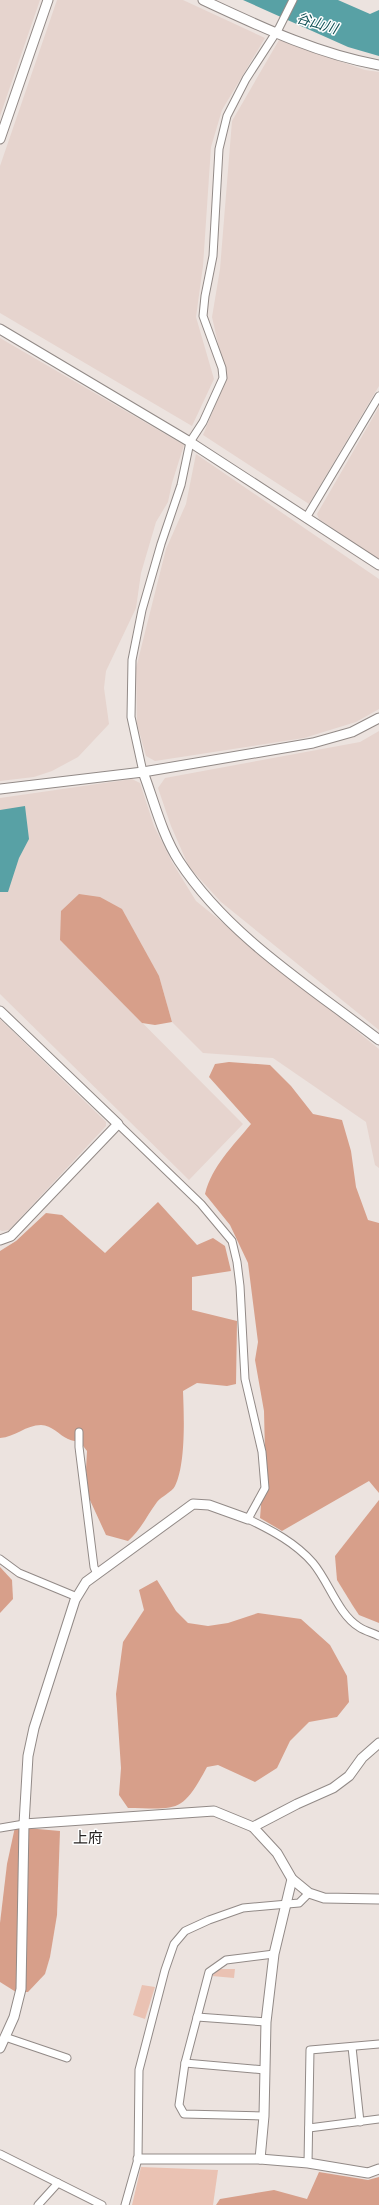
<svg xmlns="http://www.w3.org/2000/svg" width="379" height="2205" font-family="'Playfair Display','Noto Sans JP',serif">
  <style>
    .built { fill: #e6d4ce }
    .green { fill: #eac2b3 }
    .forest { fill: #d79f8a }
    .water { fill: #58a1a5 }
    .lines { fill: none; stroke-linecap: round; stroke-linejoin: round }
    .minor-casing { stroke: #928a87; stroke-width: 9 }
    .tertiary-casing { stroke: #928a87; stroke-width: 11 }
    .minor { stroke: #fff; stroke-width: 7 }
    .tertiary { stroke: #fff; stroke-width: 9 }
    .labels { text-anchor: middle; stroke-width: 3; stroke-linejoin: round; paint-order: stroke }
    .water-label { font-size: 14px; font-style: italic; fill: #0f5054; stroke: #fff }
    .quarter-label { font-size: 15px; fill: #262322; stroke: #fff }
  </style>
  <rect width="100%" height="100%" fill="#ece3df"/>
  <g class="built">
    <path d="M0 0H40L0 116Z"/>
    <path d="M57 0H183L265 38 222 110 211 147 203 266 196 317 214 379 192 426 0 313V166Z"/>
    <path d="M279 40 365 70 379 72V386L309 504 203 435 226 379 212 317 220 269 232 121Z"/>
    <path d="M0 338 184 445 172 483 168 502 156 522 141 573 136 608 106 671 104 688 109 724 78 757 52 771 34 777 0 781Z"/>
    <path d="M379 407V560L319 519 317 514Z"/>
    <path d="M196 454 379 579V709L356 722 304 738 155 761 146 756 137 724 136 668 166 549 186 504Z"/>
    <path d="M379 731V1030L221 902 189 867 171 826 158 788 165 778 360 742Z"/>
    <path d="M132 779 140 783 154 826 172 862 196 901 379 1049V1168L375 1165 366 1122 273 1058 203 1053 172 1022 159 976 60 940 243 1124 189 1180 0 994V798Z"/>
    <path d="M0 1019 106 1122V1126L9 1230 2 1231 0 1230Z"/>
  </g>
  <g class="green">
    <path d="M219 1969H235L234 1978 212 1976Z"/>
    <path d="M142 1985 155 1987 145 2019 133 2015Z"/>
    <path d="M141 2167 218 2170 213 2205H132Z"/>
  </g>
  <g class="forest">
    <path d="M79 894 100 897 122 909 159 976 172 1022 155 1025 142 1023 60 940 61 911Z"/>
    <path d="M229 1062 270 1065 291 1086 313 1114 342 1120 351 1151 356 1187 368 1220 379 1223V1493L369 1481 282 1531 260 1518 265 1453 264 1411 255 1360 258 1342 248 1263 230 1225 205 1194C212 1166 233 1146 251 1124L209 1077 215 1064Z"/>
    <path d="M158 1202 197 1245 213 1238 225 1246 231 1271 192 1277V1310L237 1321 236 1384 227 1386 197 1383 183 1391C184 1415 186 1464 175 1486 172 1492 162 1496 157 1502 146 1517 142 1528 128 1541L106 1535 89 1498 86 1470 87 1451 80 1442C77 1441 72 1441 68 1439 59 1435 52 1425 41 1425 26 1425 15 1437 0 1438V1251L16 1241 46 1213 62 1215 105 1253Z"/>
    <path d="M379 1500V1623L359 1615 353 1606 337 1580 335 1556Z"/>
    <path d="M0 1567 12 1580 13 1599 0 1613Z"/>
    <path d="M157 1580 176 1611 188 1623 208 1626 228 1623 258 1613 301 1619 330 1645 347 1676 349 1702 337 1717 309 1722 290 1741 277 1768 255 1782 218 1765 207 1767C182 1813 179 1809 128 1808L119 1795 121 1768 116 1694 123 1642 144 1610 139 1590Z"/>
    <path d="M15 1827 60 1831 57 1915 50 1957 45 1974 28 1992H16L0 1982V1923L7 1864Z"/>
    <path d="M319 2172 368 2180 379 2177V2205H216L220 2199 274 2190 307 2199Z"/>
  </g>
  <g class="water">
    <path d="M243 0H338L370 14 379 10V56L348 47Z"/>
    <path d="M25 806 29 839 19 858 8 892H0V810Z"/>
  </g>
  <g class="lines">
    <defs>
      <g id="minor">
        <path d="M306 518 379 396"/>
        <path d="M143 772 131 717 132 660 142 610 161 544 181 485 190 442 203 422 223 378 222 368 203 316 205 296 213 256 219 149 227 116 246 79 279 28 293 0"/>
        <path d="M118 1124 201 1204 232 1241 237 1262 240 1286 245 1379 262 1452 265 1488 248 1519C271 1530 296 1543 313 1563 329 1582 338 1614 359 1627 365 1631 373 1633 379 1636"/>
        <path d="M79 1432V1447L94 1567 97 1574"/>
        <path d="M0 1559 19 1573 77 1597"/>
        <path d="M0 1828 24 1824"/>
        <path d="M197 2017 266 2022"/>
        <path d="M5 2037 67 2058"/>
        <path d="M352 2047 360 2122"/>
        <path d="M185 2063 265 2070"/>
        <path d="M264 2116 184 2114 179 2105 185 2063 209 1972 226 1960 274 1954"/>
        <path d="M309 2128 379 2119"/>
        <path d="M0 2154 102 2205"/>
        <path d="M308 2163 310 2050 379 2044"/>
        <path d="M38 2205 58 2183"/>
        <path d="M125 2205 138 2159 139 2070 165 1970 174 1944 185 1931 209 1920 243 1908 299 1903 309 1893"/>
      </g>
      <g id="tertiary">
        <path d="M203 0C259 26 317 54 379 65"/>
        <path d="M0 139 48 0"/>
        <path d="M0 329 190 442 379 565"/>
        <path d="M143 772C154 801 162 835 179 861 228 936 309 986 379 1040"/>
        <path d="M0 789 143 772 313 743 352 732 379 718"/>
        <path d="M0 1011 118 1124 11 1236 0 1240"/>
        <path d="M24 1824 214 1811 253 1827 277 1853 292 1879 309 1893 324 1898 379 1899"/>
        <path d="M253 1827 297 1804 333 1788 349 1776 362 1758 379 1743"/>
        <path d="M0 2048 14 2017 21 1989 24 1824 28 1756 34 1728 75 1600 86 1582 193 1504 209 1505 248 1519"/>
        <path d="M138 2159H260L308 2163 368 2173 379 2169"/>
        <path d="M260 2159 264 2116 266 2022 274 1954 292 1879"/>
      </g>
    </defs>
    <use href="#minor" class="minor-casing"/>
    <use href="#tertiary" class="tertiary-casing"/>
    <use href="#minor" class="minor"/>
    <use href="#tertiary" class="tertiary"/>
  </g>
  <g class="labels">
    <g class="water-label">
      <text transform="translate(317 23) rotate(17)" y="5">谷山川</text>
    </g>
    <g class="quarter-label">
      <text x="88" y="1843">上府</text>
    </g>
  </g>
</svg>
